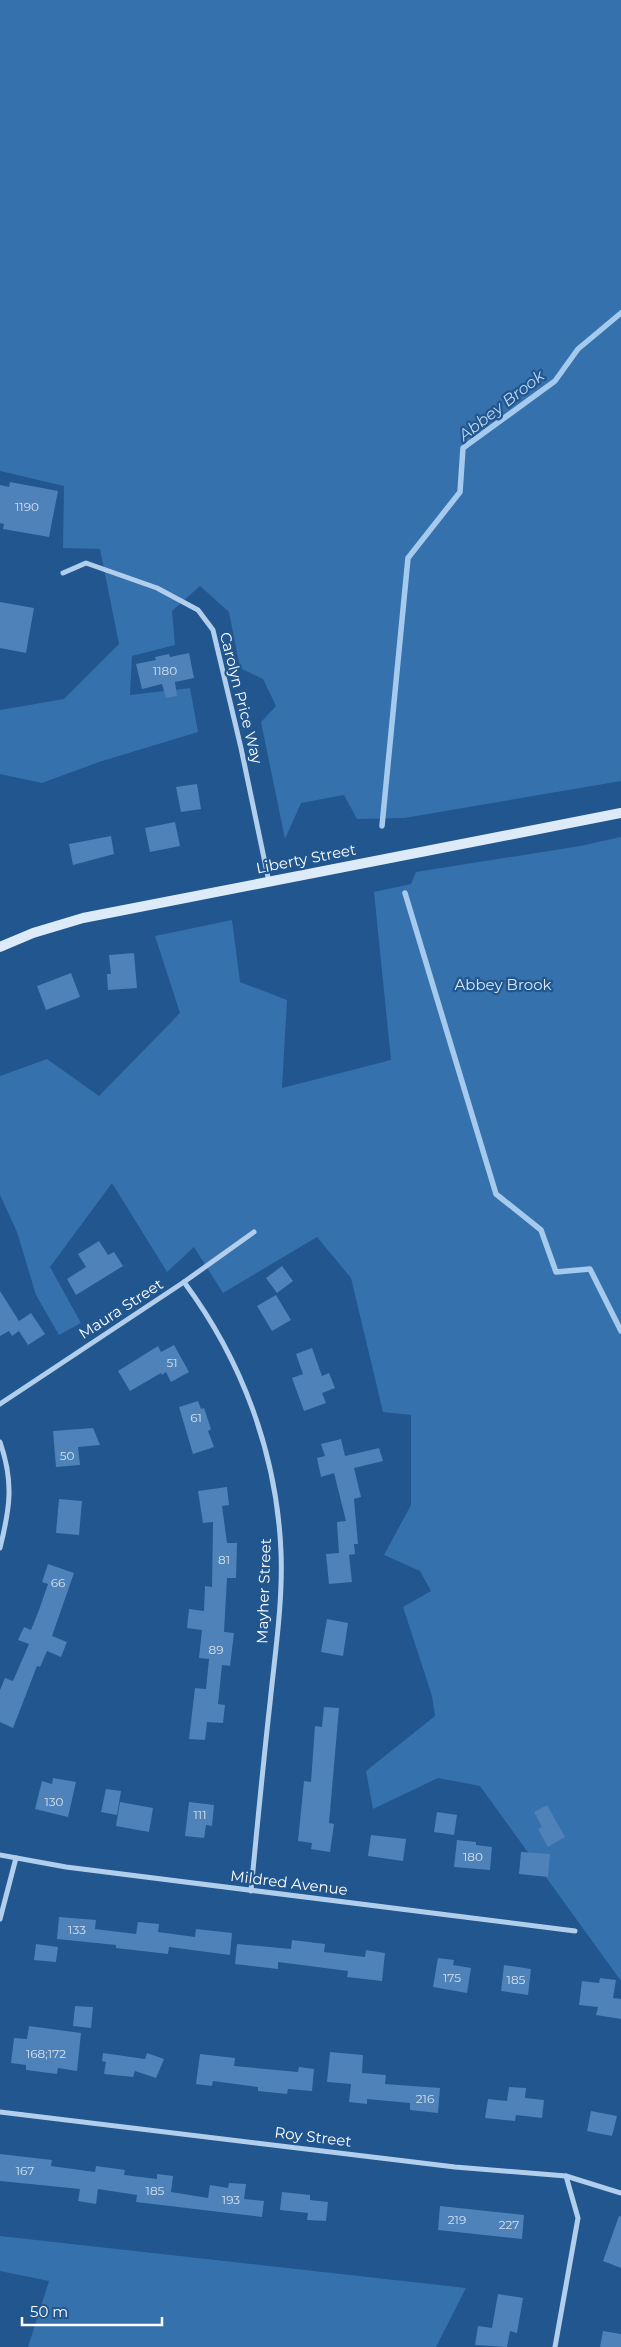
<svg xmlns="http://www.w3.org/2000/svg" width="621" height="2347" font-family="Montserrat,sans-serif">
  <style>
    .green { fill: #3571ad }
    .lines { fill: none; stroke-linecap: round; stroke-linejoin: round }
    .stream { stroke: #a5caee; stroke-width: 5.5 }
    .building { fill: #4e82b8 }
    .minor { stroke: #b1cfec; stroke-width: 5 }
    .secondary { stroke: #ddebf9; stroke-width: 10 }
    .labels { text-anchor: middle; stroke-width: 4.5; stroke-linejoin: round; paint-order: stroke }
    .number-label { font-size: 12px; fill: #d3e0ed }
    .street-label { font-size: 15px; fill: #fff; stroke: #21568f }
    .park-label { font-size: 15px; fill: #d6e8f9; stroke: #21568f }
    .water-label { font-size: 16px; font-style: italic; fill: #bdd8f3; stroke: #21568f }
  </style>
  <rect width="100%" height="100%" fill="#21568f"/>
  <g class="green">
    <path d="M0 0H621V781L404 818 357 819 344 795 301 803 285 839 261 722 276 706 263 679 240 668 229 612 200 586 172 611 175 645 132 656 130 695 190 688 198 732 99 762 42 783 0 774V710L64 699 119 644 100 549 63 548 64 486 0 471Z"/>
    <path d="M621 837V1981L480 1786 438 1778 373 1809 366 1771 435 1716 432 1696 403 1607 431 1591 420 1571 384 1555 411 1505V1415L383 1412 351 1278 317 1237 223 1293 194 1247 167 1272 112 1183 50 1267 81 1323 59 1335 36 1295 17 1232 0 1195V1076L47 1059 99 1096 180 1013 155 936 232 920 240 982 287 1000 282 1088 391 1060 374 892 411 884 416 872 580 846Z"/>
    <path d="M0 2236 466 2288 436 2347H28L49 2281 0 2271Z"/>
  </g>
  <g class="lines">
    <g class="stream">
      <path d="M382 826 408 558 460 492 463 448 555 381 578 349 621 313"/>
      <path d="M405 893 496 1194 541 1230 556 1272 590 1269 621 1331"/>
    </g>
  </g>
  <g class="building">
    <path d="M10 482 58 491 49 537 3 529 4 524 0 523V485L9 487Z"/>
    <path d="M0 602 34 608 26 653 0 648Z"/>
    <path d="M189 653 194 678 175 682 177 696 166 698 162 684 142 689 136 664 156 660 155 657 169 654 170 657Z"/>
    <path d="M197 784 201 809 181 812 176 787Z"/>
    <path d="M175 822 180 846 150 852 145 828Z"/>
    <path d="M111 836 114 854 73 865 69 844Z"/>
    <path d="M134 953 137 988 108 990 107 974H111L109 955Z"/>
    <path d="M71 973 80 997 46 1010 37 986Z"/>
    <path d="M99 1241 108 1255 114 1252 123 1266 76 1295 67 1279 86 1267 78 1254Z"/>
    <path d="M282 1266 293 1281 277 1293 266 1278Z"/>
    <path d="M0 1291 19 1321 31 1313 45 1334 28 1345 19 1331 12 1336 9 1331 0 1336Z"/>
    <path d="M276 1295 291 1320 272 1331 257 1306Z"/>
    <path d="M174 1345 189 1372 171 1382 166 1372 162 1375 161 1373 130 1391 118 1371 158 1346 161 1352Z"/>
    <path d="M312 1348 322 1376 329 1373 335 1388 322 1393 326 1403 304 1411 292 1378 303 1374 296 1354Z"/>
    <path d="M198 1401 201 1409 204 1408 211 1429 208 1431 214 1447 193 1454 179 1407Z"/>
    <path d="M93 1428 100 1445 78 1447 80 1465 56 1467 53 1431Z"/>
    <path d="M341 1439 345 1456 379 1448 383 1461 354 1468 361 1497 354 1499 358 1544H354L355 1554 349 1555 352 1582 329 1584 326 1554 339 1553 337 1522 346 1521 334 1473 321 1477 317 1458 325 1456 321 1444Z"/>
    <path d="M227 1487 229 1505 222 1506 227 1543H237L236 1578H227L224 1632 234 1633 230 1666 222 1665 218 1704 225 1705 223 1723 207 1722 205 1740 189 1739 195 1688 206 1689 209 1659 199 1658 202 1630 187 1628 189 1609 204 1611 205 1586 212 1587 213 1522 203 1523 198 1491Z"/>
    <path d="M59 1499 82 1501 79 1535 56 1533Z"/>
    <path d="M48 1564 74 1573 52 1636 67 1642 61 1657 47 1651 40 1667 37 1666 13 1728 0 1722V1690L5 1678 13 1681 29 1644 18 1640 24 1627 31 1630 39 1610 48 1584 42 1582Z"/>
    <path d="M327 1619 348 1623 343 1656 321 1652Z"/>
    <path d="M324 1707 339 1708 329 1823 334 1824 330 1852 311 1849 312 1843 298 1841 304 1781 311 1782 315 1726 322 1727Z"/>
    <path d="M53 1778 76 1782 68 1817 35 1809 42 1781 52 1784Z"/>
    <path d="M106 1789 121 1791 117 1815 101 1812Z"/>
    <path d="M120 1802 153 1808 149 1832 116 1826Z"/>
    <path d="M189 1802 214 1805 212 1826 206 1825 204 1838 185 1836Z"/>
    <path d="M547 1805 565 1837 548 1847 538 1829 542 1827 534 1812Z"/>
    <path d="M437 1812 457 1815 454 1835 434 1832Z"/>
    <path d="M371 1835 406 1839 403 1861 368 1856Z"/>
    <path d="M457 1840 476 1842V1845L492 1847 490 1870 454 1867Z"/>
    <path d="M521 1852 550 1854 548 1877 519 1874Z"/>
    <path d="M59 1917 96 1920 95 1929 136 1934 138 1922 159 1924 158 1932 195 1937 196 1929 232 1933 230 1955 169 1947 168 1954 116 1948V1945L57 1939Z"/>
    <path d="M292 1940 325 1944 324 1952 365 1957 366 1950 385 1953 382 1981 347 1977 348 1971 278 1962V1969L235 1964 237 1944 291 1949Z"/>
    <path d="M36 1944 58 1947 56 1962 34 1960Z"/>
    <path d="M438 1958 454 1960 453 1965 471 1968 467 1993 433 1987Z"/>
    <path d="M504 1965 531 1969 528 1995 501 1991Z"/>
    <path d="M600 1978 616 1980 613 1998 621 1999V2019L596 2015 598 2007 579 2005 582 1981 599 1983Z"/>
    <path d="M75 2006 93 2007 91 2028 73 2026Z"/>
    <path d="M29 2026 81 2033 77 2071 58 2068 57 2074 26 2070V2065L11 2063 14 2038 27 2039Z"/>
    <path d="M330 2052 363 2055 362 2073 386 2075 385 2084 440 2088 438 2113 410 2110V2103L367 2099V2104L349 2102 351 2084 327 2082Z"/>
    <path d="M103 2053 145 2059 147 2053 164 2059 156 2078 135 2071 133 2077 104 2074 106 2062 102 2061Z"/>
    <path d="M200 2054 235 2058 234 2066 298 2072 299 2067 314 2069 312 2091 288 2089 287 2094 258 2091V2087L213 2081 212 2086 196 2084Z"/>
    <path d="M509 2087 526 2088 525 2098 544 2100 542 2118 516 2115 515 2121 485 2118 488 2099 507 2101Z"/>
    <path d="M591 2111 617 2116 612 2136 587 2131Z"/>
    <path d="M0 2154 52 2160 51 2166 95 2172 96 2166 125 2170 124 2175 157 2179V2174L173 2176 171 2192 208 2198 210 2185 228 2188 229 2183 246 2184 244 2199 264 2201 262 2217 136 2202 137 2195 98 2189 96 2204 78 2201 80 2189 0 2181Z"/>
    <path d="M282 2192 310 2195V2200L328 2202 326 2221 307 2220 308 2213 280 2210Z"/>
    <path d="M440 2206 524 2215 522 2239 438 2230Z"/>
    <path d="M619 2216 621 2217V2268L603 2261Z"/>
    <path d="M498 2294 523 2298 517 2333 510 2331 507 2347 475 2345 478 2326 492 2328Z"/>
    <path d="M603 2331 621 2334V2347H600Z"/>
  </g>
  <g class="lines">
    <g class="minor">
      <path d="M63 573 86 563 157 588 198 610 213 630 241 748 269 882"/>
      <path d="M184 1282C242 1360 277 1454 281 1552 283 1602 275 1653 270 1703 263 1765 257 1828 251 1891"/>
      <path d="M0 1404 184 1282 254 1232"/>
      <path d="M0 1442C14 1482 10 1508 0 1548"/>
      <path d="M0 1855 66 1867 575 1931"/>
      <path d="M0 1919 16 1858"/>
      <path d="M0 2112 455 2167 566 2176 621 2193"/>
      <path d="M555 2347 578 2218 566 2176"/>
    </g>
    <path class="secondary" d="M0 947 33 933 83 918 621 813"/>
  </g>
  <g class="labels">
    <g class="number-label">
      <text x="27" y="511">1190</text>
      <text x="165" y="675">1180</text>
      <text x="172" y="1367">51</text>
      <text x="196" y="1422">61</text>
      <text x="67" y="1460">50</text>
      <text x="224" y="1564">81</text>
      <text x="58" y="1587">66</text>
      <text x="216" y="1654">89</text>
      <text x="54" y="1806">130</text>
      <text x="200" y="1819">111</text>
      <text x="473" y="1861">180</text>
      <text x="77" y="1934">133</text>
      <text x="452" y="1982">175</text>
      <text x="516" y="1984">185</text>
      <text x="46" y="2058">168;172</text>
      <text x="425" y="2103">216</text>
      <text x="25" y="2175">167</text>
      <text x="155" y="2195">185</text>
      <text x="231" y="2204">193</text>
      <text x="457" y="2224">219</text>
      <text x="509" y="2229">227</text>
    </g>
    <g class="street-label">
      <text transform="translate(241 698) rotate(76)" y="5">Carolyn Price Way</text>
      <text transform="translate(306 859) rotate(-11)" y="5">Liberty Street</text>
      <text transform="translate(121 1309) rotate(-33)" y="5">Maura Street</text>
      <text transform="translate(264 1591) rotate(-88)" y="5">Mayher Street</text>
      <text transform="translate(289 1883) rotate(7)" y="5">Mildred Avenue</text>
      <text transform="translate(313 2137) rotate(7)" y="5">Roy Street</text>
    </g>
    <g class="park-label">
      <text x="503" y="990">Abbey Brook</text>
    </g>
    <g class="water-label">
      <text transform="translate(501 405) rotate(-38)" y="6">Abbey Brook</text>
    </g>
  </g>
  <path d="M22 2317v8h140v-8" fill="none" stroke="#ffffff" stroke-width="2.5"/>
  <text x="30" y="2317" font-size="15" fill="#ffffff" stroke="#21568f" stroke-width="4" paint-order="stroke">50 m</text>
</svg>
